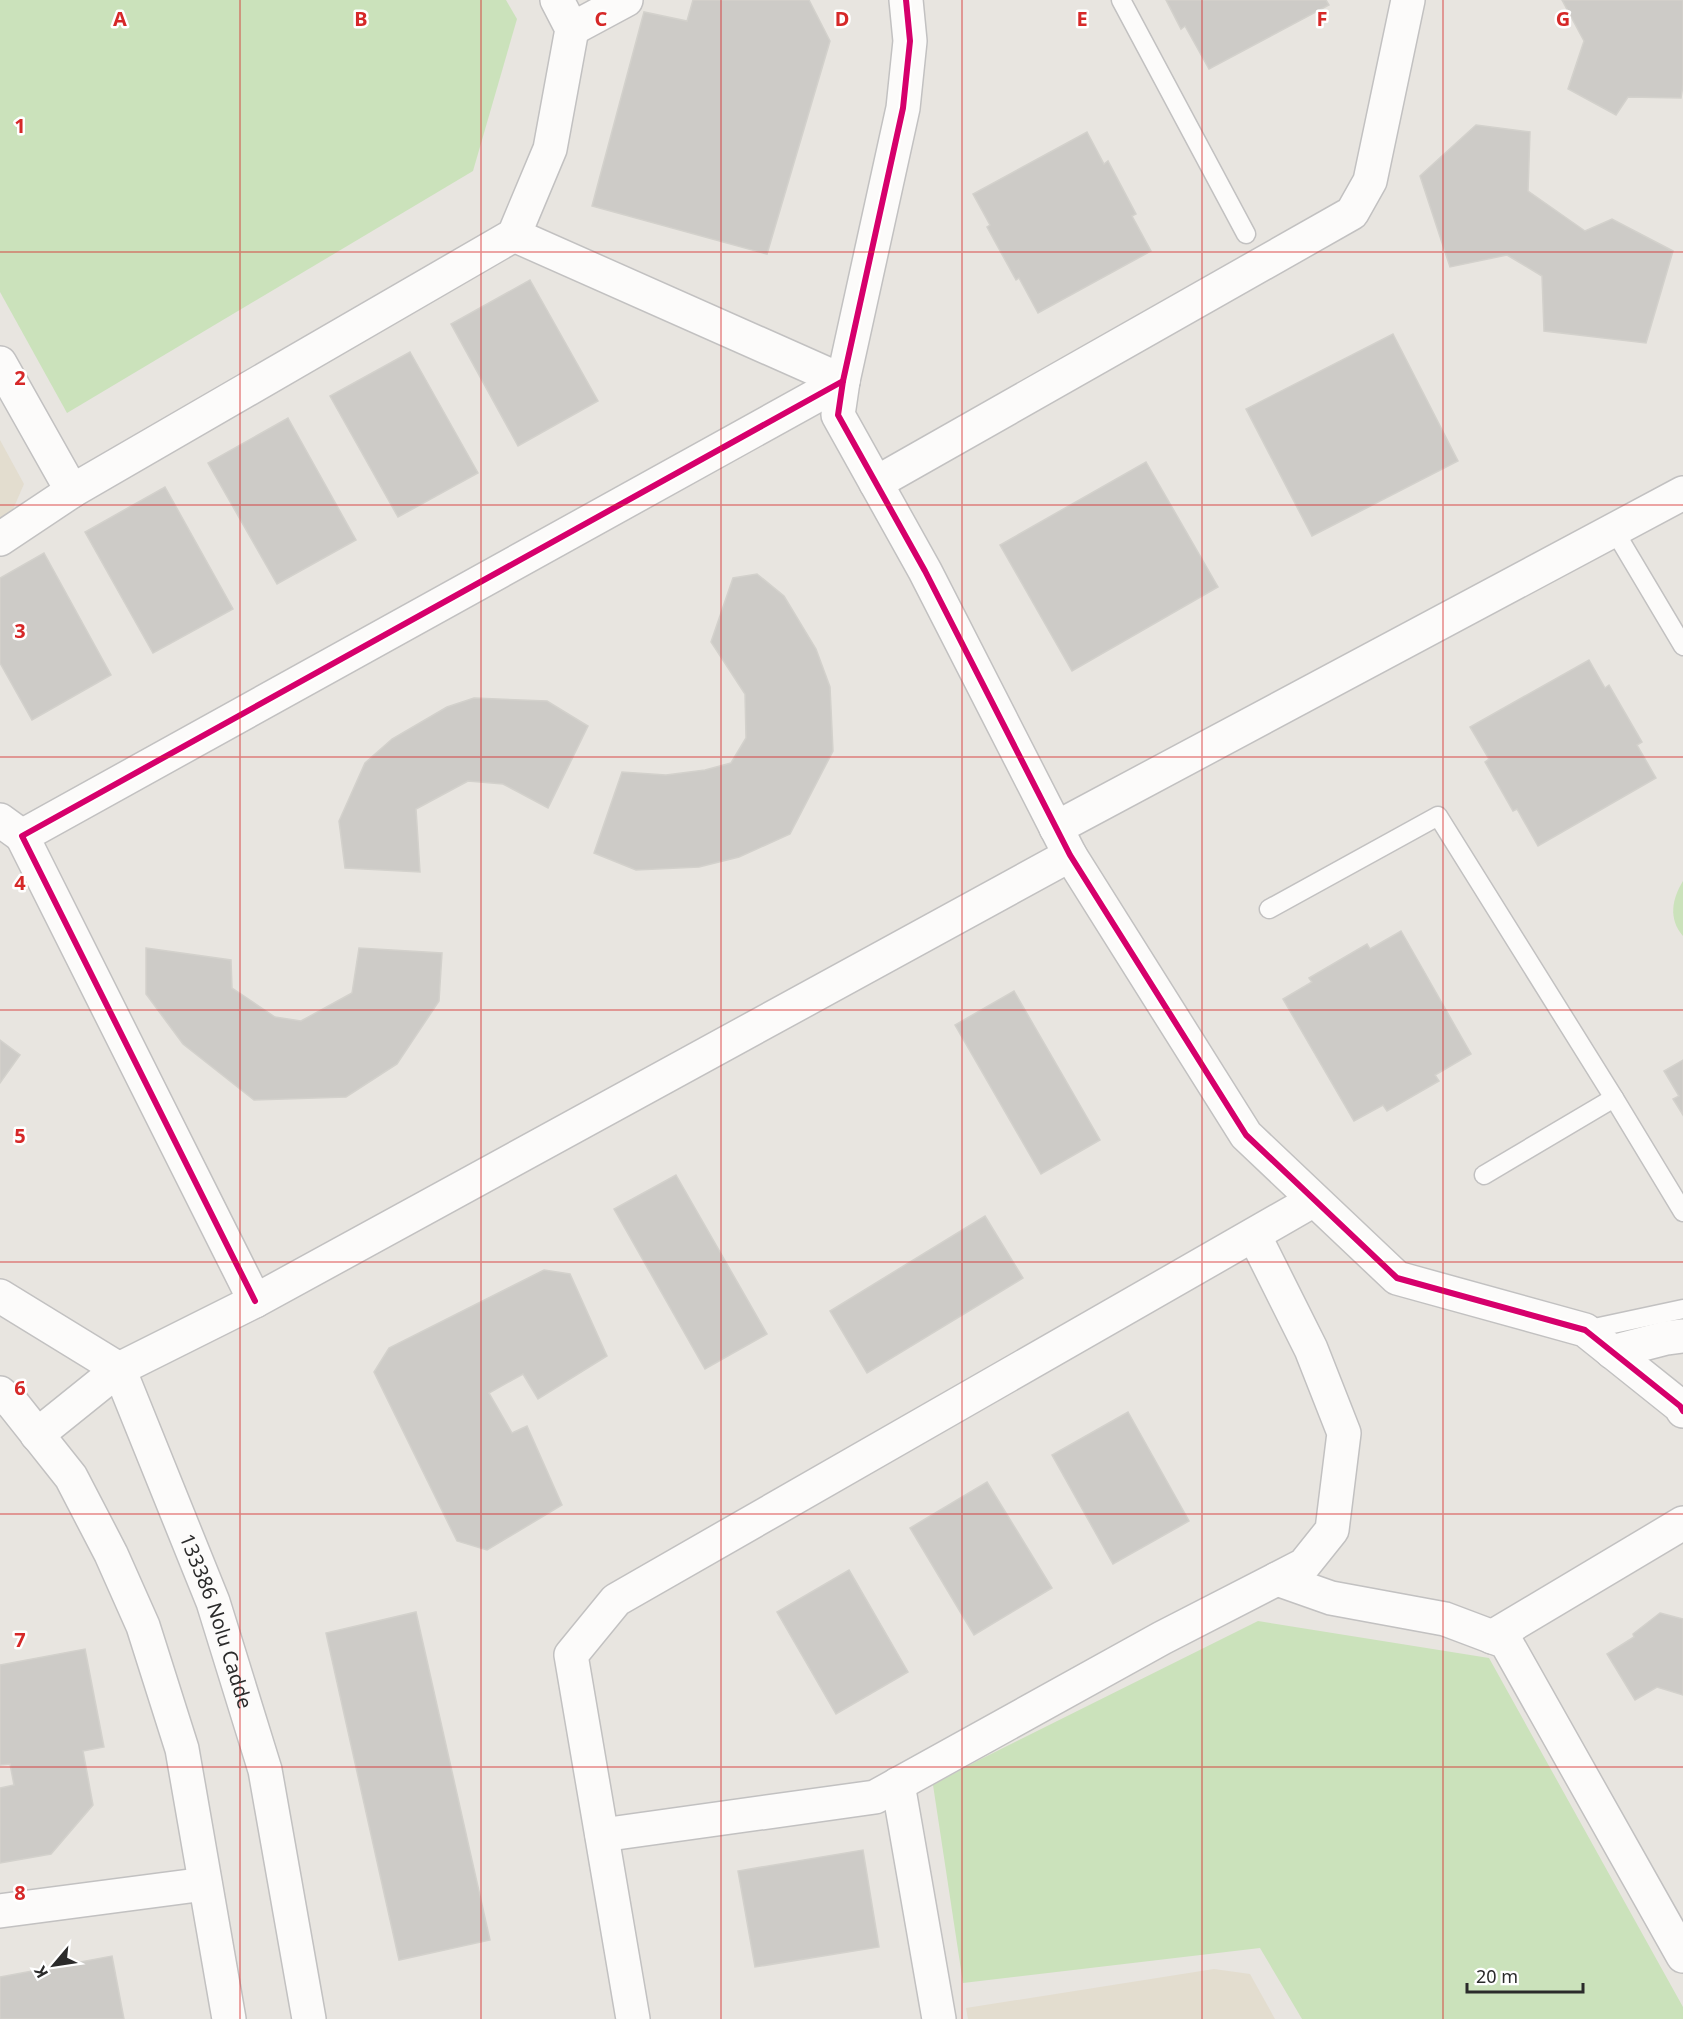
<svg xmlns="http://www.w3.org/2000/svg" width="1683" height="2019" font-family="'Noto Sans',sans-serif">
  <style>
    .education { fill: #e3ddcf }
    .green { fill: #cbe2bb }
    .building { fill: #cdcbc7; stroke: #d3d1cc; stroke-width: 1.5 }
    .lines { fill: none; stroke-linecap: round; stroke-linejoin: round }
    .lane-casing { stroke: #c2c1c1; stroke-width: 21 }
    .street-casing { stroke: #c2c1c1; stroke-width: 36 }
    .secondary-casing { stroke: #c2c1c1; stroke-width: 36 }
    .lane { stroke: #fcfbfa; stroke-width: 18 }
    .street { stroke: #fcfbfa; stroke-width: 33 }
    .secondary { stroke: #fcfbfa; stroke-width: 33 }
    .cycleway-casing { stroke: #fff; stroke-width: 10 }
    .cycleway { stroke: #d6006c; stroke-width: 6 }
    .grid { fill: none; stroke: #d62828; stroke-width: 1.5; stroke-opacity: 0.55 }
    .labels { text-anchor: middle; stroke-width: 5; stroke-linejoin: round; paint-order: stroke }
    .street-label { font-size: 20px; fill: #2b2b2b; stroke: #fff }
    .grid-label { font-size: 20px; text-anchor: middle; font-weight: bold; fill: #d62828; stroke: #fff; stroke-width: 5; stroke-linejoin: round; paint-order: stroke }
  </style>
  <rect width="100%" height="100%" fill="#e8e5e0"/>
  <g class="education">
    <path d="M0 440 24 484 11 514 0 520Z"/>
    <path d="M1214 1969 1250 1974 1275 2019H968L966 2008Z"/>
  </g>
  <g class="green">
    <path d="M0 0H506L517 19 473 171 67 413 0 292Z"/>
    <path d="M1683 881V936C1668 919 1672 899 1683 881Z"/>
    <path d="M1258 1621 1489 1658 1683 2007V2019H1302L1260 1948 963 1983 933 1785 979 1760Z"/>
  </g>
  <g class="building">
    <path d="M693 0H809L830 41 767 254 592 206 644 12 687 21Z"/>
    <path d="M1166 0H1326L1329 5 1209 69 1185 26 1181 29Z"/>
    <path d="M1562 0H1683V85L1681 98 1628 97 1616 115 1568 89 1584 41Z"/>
    <path d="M1476 125 1530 132 1528 191 1585 231 1612 219 1673 251 1646 343 1544 331 1542 276 1507 255 1450 267 1420 176Z"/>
    <path d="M1087 132 1104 164 1108 161 1136 214 1132 216 1151 251 1038 313 1019 278 1016 280 987 227 990 225 973 194Z"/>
    <path d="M530 280 598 401 518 446 451 324Z"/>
    <path d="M1393 334 1458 461 1312 536 1246 409Z"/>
    <path d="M410 352 478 473 398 517 330 396Z"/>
    <path d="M288 418 356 540 277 584 208 463Z"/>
    <path d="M1146 462 1218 587 1072 671 1000 545Z"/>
    <path d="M165 487 233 609 153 653 85 532Z"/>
    <path d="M44 553 111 675 32 720 0 663V578Z"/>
    <path d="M757 574 784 596 816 649 830 687 833 751 790 834 739 857 699 867 636 870 594 853 622 772 666 775 705 770 731 763 746 738 745 694 711 642 733 578Z"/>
    <path d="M1589 660 1605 688 1609 685 1642 742 1637 745 1656 778 1538 846 1517 809 1513 811 1485 762 1489 759 1470 727Z"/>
    <path d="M474 698 547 701 588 726 548 808 503 784 468 781 416 809 420 872 345 868 339 821 365 763 392 739 447 707Z"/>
    <path d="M1401 931 1471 1054 1435 1075 1439 1081 1387 1111 1383 1105 1354 1121 1283 999 1312 982 1309 978 1367 944 1370 949Z"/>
    <path d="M146 948 231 960 232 988 275 1017 301 1021 352 993 359 948 442 953 439 1001 397 1064 346 1097 254 1100 183 1044 146 994Z"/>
    <path d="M1014 991 1100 1140 1041 1174 955 1025Z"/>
    <path d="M0 1040 20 1055 0 1083Z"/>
    <path d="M1683 1060V1115L1673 1099 1679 1096 1664 1071Z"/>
    <path d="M676 1175 767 1334 705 1369 614 1209Z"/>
    <path d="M985 1216 1023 1278 867 1373 830 1311Z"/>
    <path d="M544 1270 570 1274 607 1356 538 1399 523 1374 489 1393 512 1433 527 1426 562 1505 487 1550 457 1541 374 1372 389 1348Z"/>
    <path d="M1128 1412 1189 1521 1113 1564 1052 1455Z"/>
    <path d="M987 1482 1052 1588 974 1635 910 1528Z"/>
    <path d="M849 1570 908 1672 836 1714 777 1612Z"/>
    <path d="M416 1612 490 1940 399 1960 326 1633Z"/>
    <path d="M1660 1613 1683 1619V1695L1657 1687 1635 1700 1607 1654 1634 1637 1633 1634Z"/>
    <path d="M85 1649 104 1747 83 1751 93 1805 51 1854 0 1863V1788L14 1785 10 1764 0 1765V1665Z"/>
    <path d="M863 1850 879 1947 755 1967 738 1871Z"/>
    <path d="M112 1956 124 2019H0V1977Z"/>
  </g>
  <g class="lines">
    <defs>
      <g id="lane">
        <path d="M1121 0 1246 234"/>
        <path d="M1614 530 1683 646"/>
        <path d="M1269 909 1438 816 1614 1098 1683 1212"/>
        <path d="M1484 1175 1614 1098"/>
        <path d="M1585 1330 1683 1309"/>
      </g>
      <g id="street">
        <path d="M906 0 910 41 903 108 843 381 838 415 925 571 1070 855 1246 1135 1397 1278 1585 1330 1680 1406 1683 1411"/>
        <path d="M572 29 626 0"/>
        <path d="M514 235 843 381"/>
        <path d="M0 363 72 491"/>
        <path d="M876 483 1352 213 1370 181 1408 0"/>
        <path d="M0 539 72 491 514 235 550 149 572 29 557 0"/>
        <path d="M0 820 22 836"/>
        <path d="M1056 828 1683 493"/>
        <path d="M255 1301 22 836 843 381"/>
        <path d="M1612 1352 1666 1338 1683 1336"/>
        <path d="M119 1369 255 1301 1070 855"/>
        <path d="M1277 1579 1331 1598 1445 1619 1506 1642 1683 1956"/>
        <path d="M1492 1637 1683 1523"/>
        <path d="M898 1784 939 2019"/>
        <path d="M602 1835 875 1797 1162 1638 1304 1565 1332 1530 1344 1433 1311 1349 1254 1235"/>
        <path d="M0 1911 205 1884"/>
        <path d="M633 2019 571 1655 616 1600 1314 1200"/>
      </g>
      <g id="secondary">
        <path id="s1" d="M0 1296 119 1369 213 1602 265 1770 309 2019"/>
        <path d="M0 1393 13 1404 71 1477 111 1554 143 1626 182 1749 229 2019"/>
        <path d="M37 1435 119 1369"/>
      </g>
    </defs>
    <use href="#lane" class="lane-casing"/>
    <use href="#street" class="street-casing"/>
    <use href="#secondary" class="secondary-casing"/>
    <use href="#lane" class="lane"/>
    <use href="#street" class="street"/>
    <use href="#secondary" class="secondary"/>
    <defs>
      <g id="cycleway">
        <path d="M906 0 910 41 903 108 843 381 838 415 925 571 1070 855 1246 1135 1397 1278 1585 1330 1680 1406 1683 1411"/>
        <path d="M255 1301 22 836 843 381"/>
      </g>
    </defs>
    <use href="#cycleway" class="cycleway-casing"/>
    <use href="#cycleway" class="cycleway"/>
  </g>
  <path class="grid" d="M240 0V2019M481 0V2019M721 0V2019M962 0V2019M1202 0V2019M1443 0V2019M0 252H1683M0 505H1683M0 757H1683M0 1010H1683M0 1262H1683M0 1514H1683M0 1767H1683"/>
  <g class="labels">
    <g class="street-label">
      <text dy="7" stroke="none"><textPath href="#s1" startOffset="410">133386 Nolu Cadde</textPath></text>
    </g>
  </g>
  <g class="grid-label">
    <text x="120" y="26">A</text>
    <text x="361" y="26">B</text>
    <text x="601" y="26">C</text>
    <text x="842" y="26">D</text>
    <text x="1082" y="26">E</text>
    <text x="1322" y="26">F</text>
    <text x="1563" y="26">G</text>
    <text x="20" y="133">1</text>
    <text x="20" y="385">2</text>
    <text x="20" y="638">3</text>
    <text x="20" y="890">4</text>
    <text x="20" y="1143">5</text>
    <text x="20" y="1395">6</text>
    <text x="20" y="1647">7</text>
    <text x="20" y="1900">8</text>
  </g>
  <g transform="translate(54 1965) rotate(241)" stroke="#ffffff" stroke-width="4.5" paint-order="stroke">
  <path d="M0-4.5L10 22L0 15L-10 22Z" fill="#2b2b2b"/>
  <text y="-9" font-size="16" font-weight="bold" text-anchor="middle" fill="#2b2b2b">K</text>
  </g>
  <path d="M1467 1983v9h116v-9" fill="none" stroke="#2b2b2b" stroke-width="3"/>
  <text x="1476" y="1983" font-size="18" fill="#2b2b2b" stroke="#ffffff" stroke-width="4.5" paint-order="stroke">20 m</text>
</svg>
